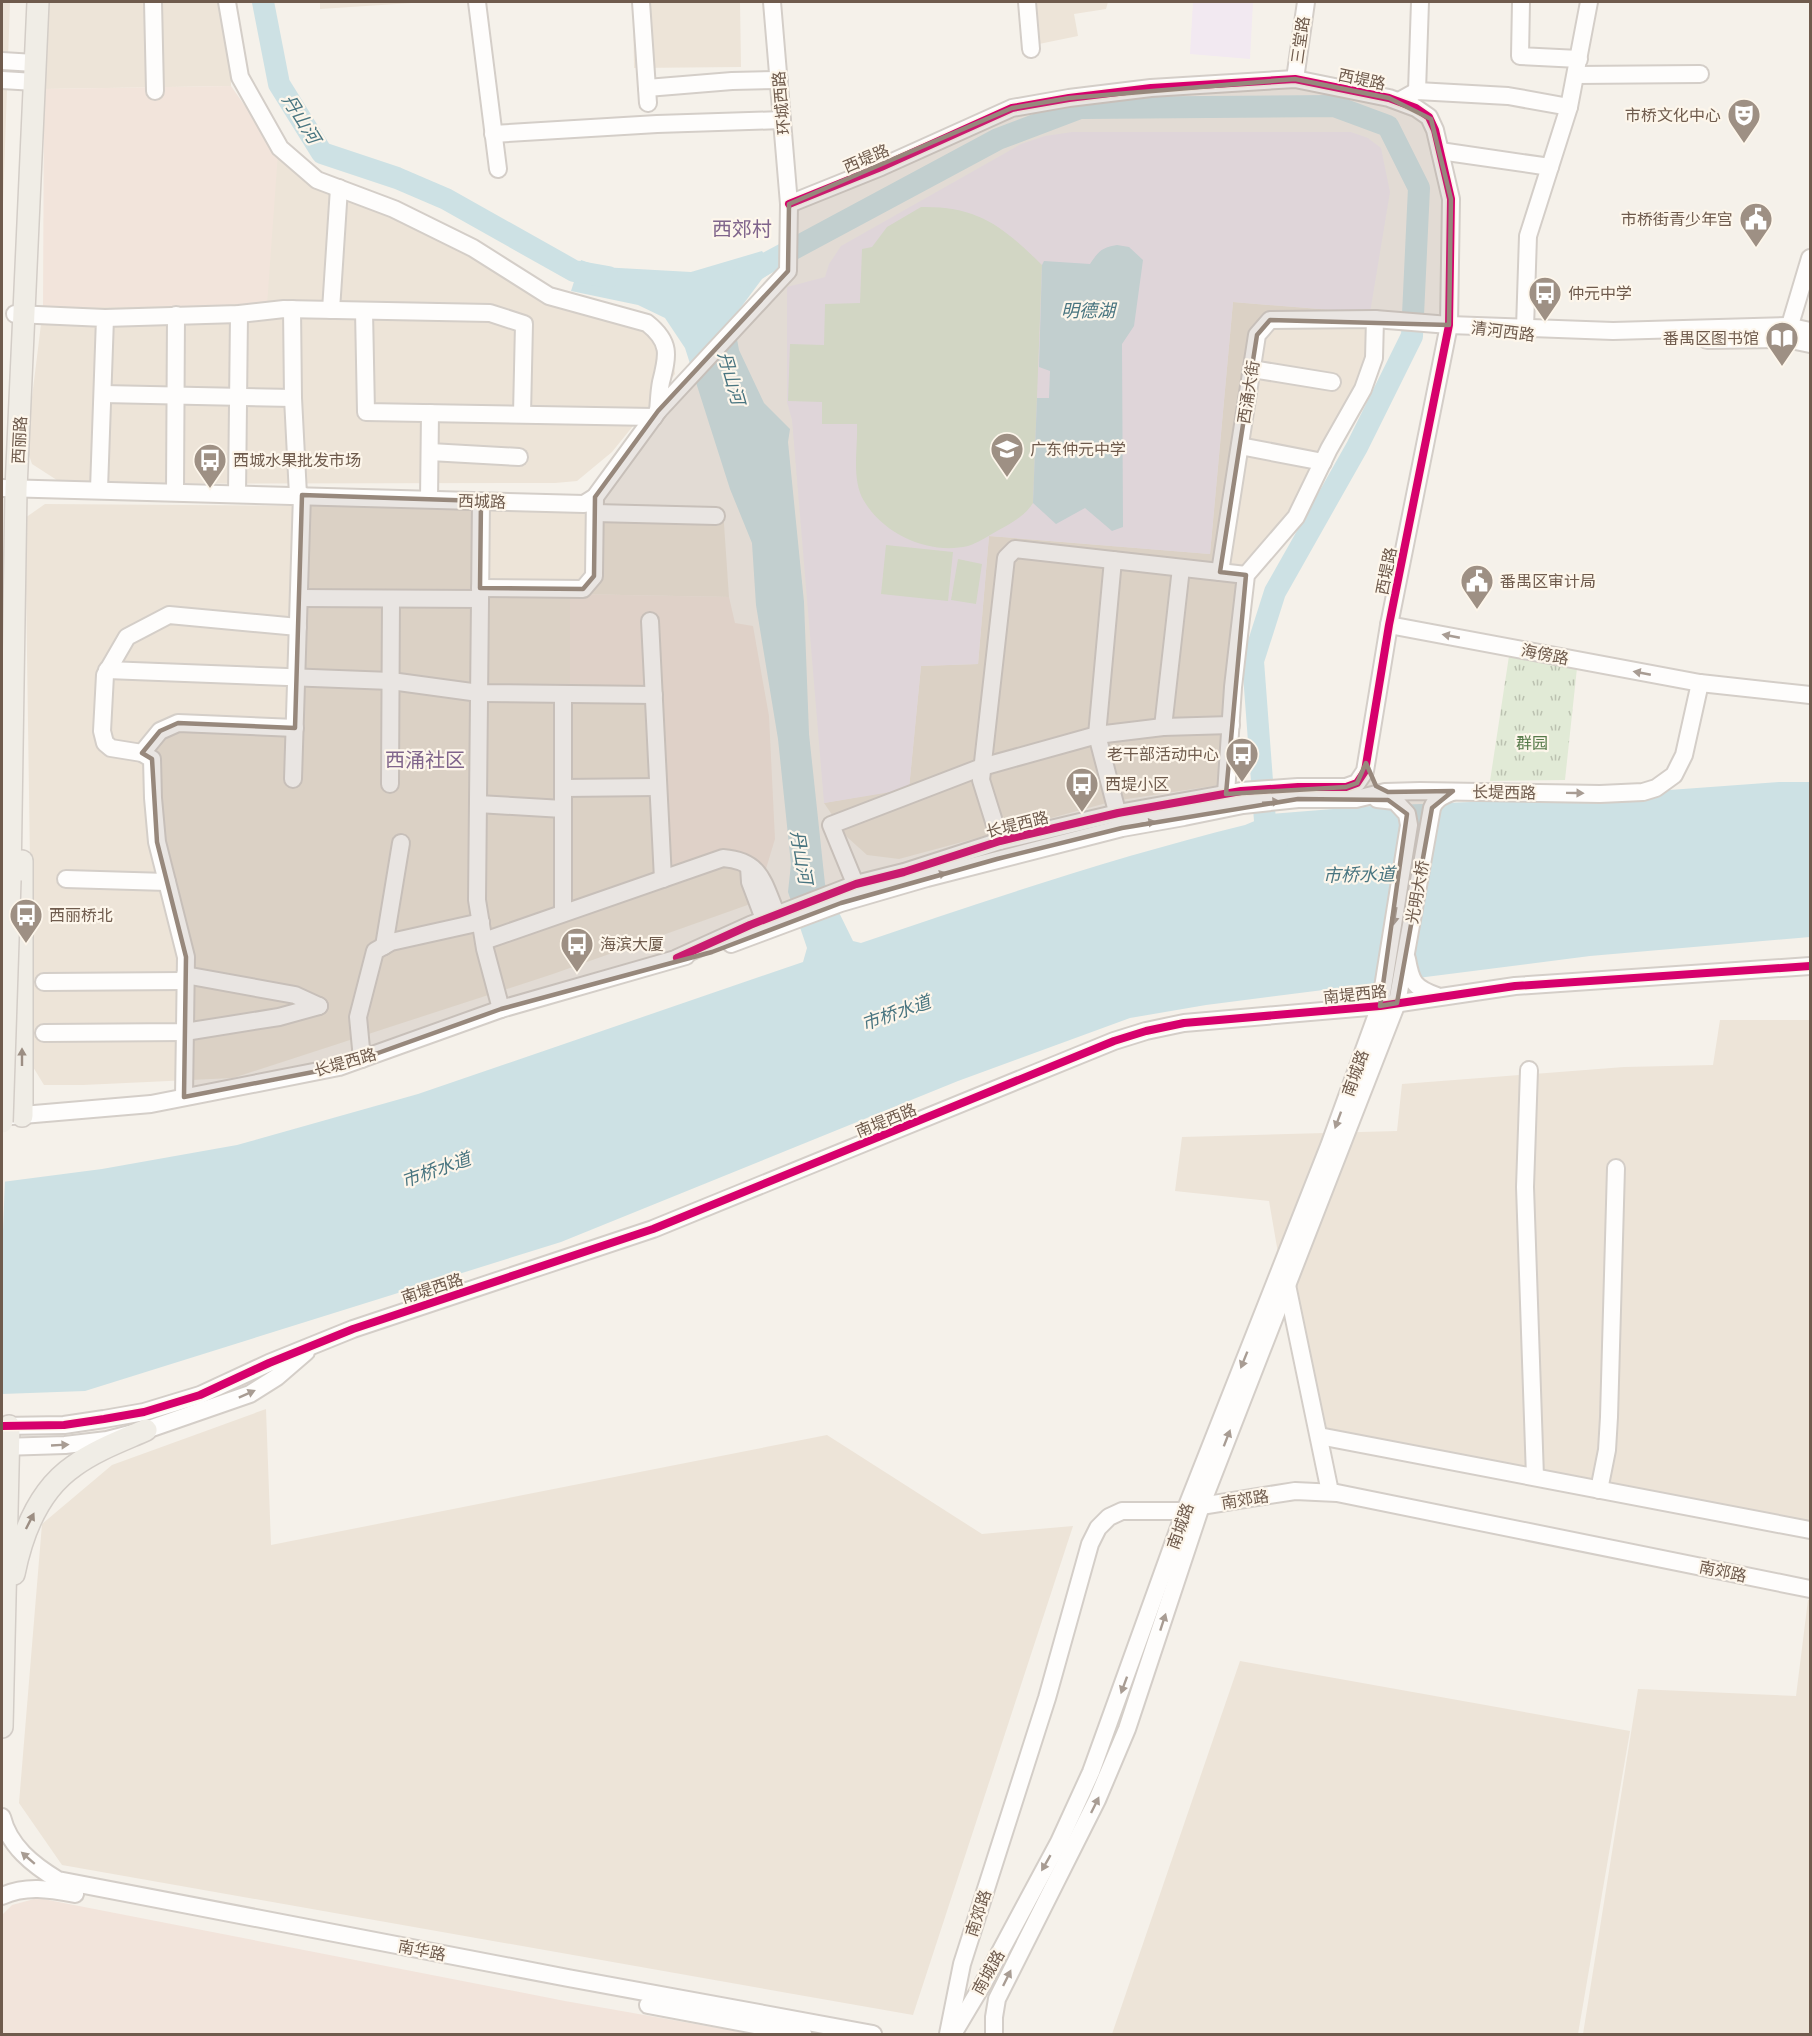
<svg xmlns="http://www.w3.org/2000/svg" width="1812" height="2036" font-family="'Fira Sans Condensed','Noto Sans SC',sans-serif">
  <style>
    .residential { fill: #ede4d8 }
    .commercial { fill: #f2e4db }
    .education { fill: #f2e9f1 }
    .green { fill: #e1ead6 }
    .park { fill: url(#park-tufts) }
    .water { fill: #cde1e4 }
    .pier { fill: #f5f1ea }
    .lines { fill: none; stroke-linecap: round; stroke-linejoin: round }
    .river { stroke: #cde1e4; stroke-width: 22 }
    .minor-casing { stroke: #d4cec8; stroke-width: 20 }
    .major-casing { stroke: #d3cdc7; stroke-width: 24 }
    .minor { stroke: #fefdfc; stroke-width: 16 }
    .major { stroke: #f0ede6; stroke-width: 21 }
    .major-bridge-casing { stroke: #d3cdc7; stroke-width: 24; stroke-linecap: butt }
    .major-bridge { stroke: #f0ede6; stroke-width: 21 }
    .cycleway-casing { stroke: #fdf6eb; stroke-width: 11 }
    .cycleway { stroke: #d6006c; stroke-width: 8 }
    .oneway { fill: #a89c93 }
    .oneway2 { fill: #9c8e83 }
    .marked { fill: #97887c; fill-opacity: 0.2; stroke: #97887c; stroke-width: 4.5; stroke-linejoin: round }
    .labels { text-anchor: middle; stroke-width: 4.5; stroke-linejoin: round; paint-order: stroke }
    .street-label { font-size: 16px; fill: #6f5b4d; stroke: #fdf6eb }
    .poi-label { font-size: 16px; fill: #6f5b4d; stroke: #fdf6eb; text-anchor: start }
    .park-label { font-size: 16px; fill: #567a49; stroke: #fdf6eb }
    .water-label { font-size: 18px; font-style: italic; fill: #497580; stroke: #fdf6eb }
    .quarter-label { font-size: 20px; fill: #80658c; stroke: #fdf6eb }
  </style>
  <defs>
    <pattern id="park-tufts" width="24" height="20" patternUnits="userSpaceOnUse" patternTransform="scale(1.5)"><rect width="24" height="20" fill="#e1ead6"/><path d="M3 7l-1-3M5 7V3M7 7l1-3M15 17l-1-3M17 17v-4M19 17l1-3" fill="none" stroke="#bbc1b0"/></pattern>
  </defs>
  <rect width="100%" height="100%" fill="#f5f1ea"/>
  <g class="residential">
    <path d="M2 2H10L2 233Z"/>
    <path d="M46 2H231V86L44 89Z"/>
    <path d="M320 2H427L320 9Z"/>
    <path d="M633 2H740L741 67 634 68Z"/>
    <path d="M1029 2H1108L1106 9 1074 14 1078 36 1034 45Z"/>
    <path d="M278 153 437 226 546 288 644 319 672 348 675 374 612 452 577 481 555 483 63 484 32 464 26 446 43 308Z"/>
    <path d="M1233 302 1370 313 1382 329 1302 510 1250 573 1226 784 1114 801 899 859 867 855 847 837 824 803 909 788 921 666 978 664 989 536 1210 554Z"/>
    <path d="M45 504 723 509 729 597 570 594 647 698 735 857 756 902 553 974 233 1078 83 1085H44L33 1067 25 518Z"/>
    <path d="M1720 1020H1810V1535L1310 1438 1269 1201 1175 1191 1182 1137 1397 1131 1402 1084 1624 1067 1713 1065Z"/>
    <path d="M266 1409 271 1545 827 1435 982 1534 1073 1526 913 2015 62 1865 19 1803 42 1524 112 1465Z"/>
    <path d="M1808 1600H1810V2034H1583L1638 1689 1796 1696Z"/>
    <path d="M1240 1661 1630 1731 1578 2034H1112Z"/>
  </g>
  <g class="commercial">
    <path d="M231 86 278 153 267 305 43 308 44 89Z"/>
    <path d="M570 594 729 597 735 623 753 626 769 716 775 839 756 902 735 857 666 876 647 699 570 692Z"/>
    <path d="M38 1898 565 2001 752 2034H2V1915L12 1905Z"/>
  </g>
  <g class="education">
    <path d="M1193 2H1253L1250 59 1190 54Z"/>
    <path d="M1072 132H1351L1368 138 1381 148 1390 192 1370 313 1233 302 1210 554 989 536 978 664 921 666 909 789 824 803 792 420 787 402V287L825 277 829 264 841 246 1021 144 1045 136Z"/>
  </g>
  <g class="green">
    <path d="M921 207C979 206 1003 227 1042 265L1033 503C1024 517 1011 523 997 531 988 536 978 543 968 546 930 555 884 535 864 501 851 479 858 449 857 424H822V402L788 401 790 344 824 345 825 304 860 303 862 249 872 247 887 227Z"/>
    <path d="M886 545 953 552 948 601 881 594Z"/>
    <path d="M958 559 982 564 976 604 951 600Z"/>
  </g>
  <path class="park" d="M1509 656 1577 668 1565 780 1490 781Z"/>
  <g class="water">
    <path d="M1117 245 1129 247 1143 260 1134 326 1122 344 1123 527 1112 531 1085 508 1056 524 1033 503 1037 398H1049L1050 371 1039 367 1042 265 1044 261 1090 264C1098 252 1102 247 1117 245Z"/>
    <path d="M762 251 775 270 762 279 733 318 739 350 764 403 790 429 788 442 804 602 809 734 825 884 853 941 861 943C988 900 1115 857 1245 825L1257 820V815L1371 806 1546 799 1779 782H1810V937L1590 956 1206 1005 1130 1018 958 1081 561 1242 85 1391 2 1394V1182L102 1169 237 1145 418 1094 803 962 807 948 788 892 791 864 778 739 756 605 752 543 730 489 685 348 665 318 638 305 571 291 581 260 601 267 691 272Z"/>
  </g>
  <path class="pier" d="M5 1178 2 1257V1179Z"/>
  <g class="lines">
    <g class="river">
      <path d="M263 2 279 84 322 153 397 178 446 199 574 271 608 277"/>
      <path d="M743 276 998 139 1080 108 1334 106 1388 126 1419 188 1412 336 1357 447 1275 592 1253 661 1265 821 1277 842"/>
    </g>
    <defs>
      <g id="minor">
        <path d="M153 2 155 91"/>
        <path d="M227 2 240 77 280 148 317 180 394 209 473 248 549 296 647 323C671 342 668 355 661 382 659 392 659 402 658 411"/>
        <path d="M477 2 498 169"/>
        <path d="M641 2 648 103"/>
        <path d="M1027 2 1031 49"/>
        <path d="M1521 2 1520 56 1579 59"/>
        <path d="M2 61 35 63"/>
        <path d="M1576 75 1700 74"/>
        <path d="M1295 79 1306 2"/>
        <path d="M2 80 35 82"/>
        <path d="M647 88 732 81 779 80"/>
        <path d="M1417 91 1420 2"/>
        <path d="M1399 101 1417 91 1508 96 1569 107"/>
        <path d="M493 134 657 124 782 120"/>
        <path d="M1440 151 1550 167"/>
        <path d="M292 309 293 398 298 495"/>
        <path d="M331 310 339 188"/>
        <path d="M364 311 366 412 654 417"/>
        <path d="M15 314 105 318 99 489"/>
        <path d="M105 318 239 314 284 309 490 313 524 324 522 414"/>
        <path d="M1525 328 1528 236 1569 107 1589 2"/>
        <path d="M1787 335 1810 258"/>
        <path d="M1707 340 1786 339 1810 344"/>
        <path d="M1252 369 1332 382"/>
        <path d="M103 394 293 398"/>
        <path d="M1240 446 1323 462"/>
        <path d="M430 452 519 457"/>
        <path d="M2 488 584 504 595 497 658 411 788 271 789 204 772 2"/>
        <path d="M175 492 176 315"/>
        <path d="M237 494 239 314"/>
        <path d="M429 499 430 413"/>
        <path d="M481 501 477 900 485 949 501 1009"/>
        <path d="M595 513 716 516"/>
        <path d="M1113 560 1097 735 1120 823"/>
        <path d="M1220 572 1257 335 1270 320 1375 319 1449 325 1613 331 1787 326 1810 331"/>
        <path d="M480 588 583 589 594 576 595 497"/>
        <path d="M299 598 480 599"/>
        <path d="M650 621 663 879"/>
        <path d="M1389 625 1700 683 1810 695"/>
        <path d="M107 670 391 681 479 693 654 695"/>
        <path d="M1163 727 1181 568"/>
        <path d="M142 753 160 731 178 723 295 728"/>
        <path d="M293 779 302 495"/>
        <path d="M390 784 391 599"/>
        <path d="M563 788 658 787"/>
        <path d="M1226 794 1233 687 1246 575 1296 517 1329 449 1363 389 1374 358 1375 319"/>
        <path d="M478 804 563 809"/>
        <path d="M1000 841 981 780 1006 558 1015 549 1246 575"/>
        <path d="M749 867 750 882 764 919"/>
        <path d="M66 879 167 882"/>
        <path d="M859 893 831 825 982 767 1097 735 1163 727 1231 725"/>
        <path d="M563 913V695"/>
        <path d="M484 941 723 858C762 861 763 883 777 915"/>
        <path d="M731 944 841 903 927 878 1122 828 1184 817 1243 805 1298 799H1356L1385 792 1420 791 1600 794 1643 792 1656 788 1674 775 1684 755 1700 683"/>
        <path d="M384 946 401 843"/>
        <path d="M677 958 750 925 856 884 904 872 1000 841 1118 813 1241 791 1298 787H1346L1357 783 1365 771 1389 625 1449 325 1451 199 1435 130 1429 117 1416 108 1389 98 1295 79 1151 88 1069 98 1012 108 881 167 789 204"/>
        <path d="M1407 959C1411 982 1414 988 1437 996"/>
        <path d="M185 975 295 995 319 1006"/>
        <path d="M44 982 185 981"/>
        <path d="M44 1033 185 1032 279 1017 319 1006"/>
        <path d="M362 1059 358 1017 375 951 391 942 481 922"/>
        <path d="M1529 1070 1525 1187 1535 1477"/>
        <path d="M184 1097 186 957 157 842 153 798 152 759 142 753 111 748 105 743 102 731 105 675 127 637 169 615 298 627"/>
        <path d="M11 1116 151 1104 339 1067 501 1009 686 956"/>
        <path d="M1287 1285 1330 1492"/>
        <path d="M2 1426 64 1425 104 1419 144 1412 200 1395 269 1363 353 1329 653 1229 1114 1041 1146 1031 1184 1023 1380 1006 1515 986 1810 966"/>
        <path d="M1319 1436 1810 1530"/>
        <path d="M2 1447 65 1445 107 1440 149 1429 250 1394 277 1377 306 1352"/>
        <path d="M1599 1490 1607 1450 1609 1417 1616 1168"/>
        <path d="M2 1817C9 1846 33 1865 58 1880L568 1978 873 2034"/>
        <path d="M2 1896C26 1885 49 1889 75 1894"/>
        <path d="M648 2005 803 2034"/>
        <path d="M948 2034 962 1964 1047 1698 1090 1544 1098 1528 1109 1517 1122 1511H1185L1201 1506 1295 1491 1337 1493 1810 1589"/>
        <path d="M953 2034 984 1982 1059 1842 1091 1772 1185 1511 1329 1146 1380 1006 1409 825 1407 814 1395 801 1377 799"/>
        <path d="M994 2034V2017L997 1999 1097 1800 1127 1729 1201 1506 1397 1003 1432 808C1436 798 1443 796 1452 792"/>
      </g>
      <g id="major">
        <path d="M22 861V1116"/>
        <path d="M10 880 16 489 38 2"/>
        <path d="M14 1574C22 1534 39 1490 74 1466 96 1450 121 1441 146 1430"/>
        <path d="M2 1727 9 1426"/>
      </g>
    </defs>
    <use href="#minor" class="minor-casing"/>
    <use href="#major" class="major-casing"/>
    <use href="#minor" class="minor"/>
    <use href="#major" class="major"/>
    <defs>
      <path id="major-bridge" d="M2 1122 10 880"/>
    </defs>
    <use href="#major-bridge" class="major-bridge-casing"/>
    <use href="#major-bridge" class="major-bridge"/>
    <defs>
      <g id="cycleway">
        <path d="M677 958 750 925 856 884 904 872 1000 841 1118 813 1241 791 1298 787H1346L1357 783 1365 771 1389 625 1449 325 1451 199 1435 130 1429 117 1416 108 1389 98 1295 79 1151 88 1069 98 1012 108 881 167 789 204"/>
        <path d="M2 1426 64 1425 104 1419 144 1412 200 1395 269 1363 353 1329 653 1229 1114 1041 1146 1031 1184 1023 1380 1006 1515 986 1810 966"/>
      </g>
    </defs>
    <use href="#cycleway" class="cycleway-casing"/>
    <use href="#cycleway" class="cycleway"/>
  </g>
  <defs><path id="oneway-solid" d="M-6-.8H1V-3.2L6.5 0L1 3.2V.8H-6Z" transform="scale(1.5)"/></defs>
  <g class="oneway">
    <use href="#oneway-solid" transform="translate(1451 636) rotate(-169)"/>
    <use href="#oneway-solid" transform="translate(1642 673) rotate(-169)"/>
    <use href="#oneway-solid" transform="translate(1575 793) rotate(1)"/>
    <use href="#oneway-solid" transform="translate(1271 802) rotate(-5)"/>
    <use href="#oneway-solid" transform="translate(1147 823) rotate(-9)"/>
    <use href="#oneway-solid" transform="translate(938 875) rotate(-15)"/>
    <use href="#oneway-solid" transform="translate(1395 916) rotate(99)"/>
    <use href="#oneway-solid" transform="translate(1338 1120) rotate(110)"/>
    <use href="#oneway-solid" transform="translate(1244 1360) rotate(112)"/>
    <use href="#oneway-solid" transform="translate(247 1394) rotate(-24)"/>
    <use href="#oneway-solid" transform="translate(1227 1438) rotate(-69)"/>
    <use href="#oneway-solid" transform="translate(60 1445) rotate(-3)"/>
    <use href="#oneway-solid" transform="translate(1163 1622) rotate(-72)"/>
    <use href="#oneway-solid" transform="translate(1124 1685) rotate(110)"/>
    <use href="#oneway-solid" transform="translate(1095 1805) rotate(-64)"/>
    <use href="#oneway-solid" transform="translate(28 1858) rotate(-139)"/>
    <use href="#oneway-solid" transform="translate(1046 1863) rotate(120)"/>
    <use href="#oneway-solid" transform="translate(1007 1978) rotate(-64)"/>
  </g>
  <g class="oneway2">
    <use href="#oneway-solid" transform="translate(22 1057) rotate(-90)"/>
    <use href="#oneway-solid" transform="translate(30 1521) rotate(-63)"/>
  </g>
  <path class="marked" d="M1295 79 1389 98 1431 119 1451 199 1449 325 1270 320 1257 335 1220 572 1246 575 1226 794 1346 787 1357 783 1366 763 1376 786 1388 792 1453 791 1432 808 1397 1003 1380 1006 1407 814 1388 800 1298 799 1122 828 997 859 841 903 712 952 501 1009 339 1067 184 1097 186 957 157 842 152 759 142 753 160 731 178 723 295 728 302 495 481 501 480 588 583 589 594 576 595 497 658 411 788 271 789 204 1012 108 1069 98Z"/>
  <defs>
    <symbol id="theatre-pin" viewBox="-11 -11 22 30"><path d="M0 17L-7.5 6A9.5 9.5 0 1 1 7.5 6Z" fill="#9e9084" stroke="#fdf6eb"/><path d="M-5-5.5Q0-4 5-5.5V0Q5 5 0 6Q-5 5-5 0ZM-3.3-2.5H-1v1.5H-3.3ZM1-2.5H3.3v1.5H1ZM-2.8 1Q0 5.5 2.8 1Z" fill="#fff"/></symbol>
    <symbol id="civic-pin" viewBox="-11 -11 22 30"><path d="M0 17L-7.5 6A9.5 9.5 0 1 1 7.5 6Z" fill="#9e9084" stroke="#fdf6eb"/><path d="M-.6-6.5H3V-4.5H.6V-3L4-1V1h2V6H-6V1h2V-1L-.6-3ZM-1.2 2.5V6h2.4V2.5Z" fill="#fff"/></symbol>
    <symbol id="bus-pin" viewBox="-11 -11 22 30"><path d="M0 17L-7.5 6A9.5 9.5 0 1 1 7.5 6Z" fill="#9e9084" stroke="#fdf6eb"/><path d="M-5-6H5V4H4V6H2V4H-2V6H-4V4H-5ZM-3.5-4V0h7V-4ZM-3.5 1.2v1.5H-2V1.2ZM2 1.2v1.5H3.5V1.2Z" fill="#fff"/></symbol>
    <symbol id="library-pin" viewBox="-11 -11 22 30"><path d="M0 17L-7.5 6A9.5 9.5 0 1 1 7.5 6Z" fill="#9e9084" stroke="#fdf6eb"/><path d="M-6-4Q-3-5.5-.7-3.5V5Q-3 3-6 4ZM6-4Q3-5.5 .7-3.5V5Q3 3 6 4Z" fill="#fff"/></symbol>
    <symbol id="school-pin" viewBox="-11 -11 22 30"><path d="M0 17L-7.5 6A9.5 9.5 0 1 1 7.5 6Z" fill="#9e9084" stroke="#fdf6eb"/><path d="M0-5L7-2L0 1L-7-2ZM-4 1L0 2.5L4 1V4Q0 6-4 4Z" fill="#fff"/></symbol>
  </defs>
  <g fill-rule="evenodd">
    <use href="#theatre-pin" x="1725" y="96" width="38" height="52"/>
    <use href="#civic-pin" x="1737" y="200" width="38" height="52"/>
    <use href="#bus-pin" x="1526" y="274" width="38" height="52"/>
    <use href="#library-pin" x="1763" y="319" width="38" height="52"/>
    <use href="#school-pin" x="988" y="430" width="38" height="52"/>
    <use href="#bus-pin" x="191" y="441" width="38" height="52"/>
    <use href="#civic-pin" x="1458" y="562" width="38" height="52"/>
    <use href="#bus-pin" x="1223" y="735" width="38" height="52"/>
    <use href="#bus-pin" x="1063" y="765" width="38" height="52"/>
    <use href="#bus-pin" x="7" y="896" width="38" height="52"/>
    <use href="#bus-pin" x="558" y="925" width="38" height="52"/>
  </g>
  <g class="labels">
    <g class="street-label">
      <text transform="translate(1300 40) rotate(-82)" y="6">三堂路</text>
      <text transform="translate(1362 79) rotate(12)" y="6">西堤路</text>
      <text transform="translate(781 103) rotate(-95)" y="6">环城西路</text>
      <text transform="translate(866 158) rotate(-23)" y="6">西堤路</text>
      <text transform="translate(1503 331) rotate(7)" y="6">清河西路</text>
      <text transform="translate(1248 392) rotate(-81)" y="6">西涌大街</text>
      <text transform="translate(19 440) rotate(-87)" y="6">西丽路</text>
      <text transform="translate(482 501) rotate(2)" y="6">西城路</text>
      <text transform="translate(1386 571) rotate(-79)" y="6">西堤路</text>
      <text transform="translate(1545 654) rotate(11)" y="6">海傍路</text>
      <text transform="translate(1504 792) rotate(1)" y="6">长堤西路</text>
      <text transform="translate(1017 824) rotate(-14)" y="6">长堤西路</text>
      <text transform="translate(1417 892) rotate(-80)" y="6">光明大桥</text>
      <text transform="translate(1355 994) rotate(-6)" y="6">南堤西路</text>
      <text transform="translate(345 1062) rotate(-16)" y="6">长堤西路</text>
      <text transform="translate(1355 1073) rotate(-70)" y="6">南城路</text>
      <text transform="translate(886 1120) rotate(-22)" y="6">南堤西路</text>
      <text transform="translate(432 1288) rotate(-18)" y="6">南堤西路</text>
      <text transform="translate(1245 1499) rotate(-9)" y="6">南郊路</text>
      <text transform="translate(1180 1526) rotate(-70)" y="6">南城路</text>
      <text transform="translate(1723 1571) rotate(12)" y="6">南郊路</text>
      <text transform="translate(978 1913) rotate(-72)" y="6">南郊路</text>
      <text transform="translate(422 1950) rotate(11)" y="6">南华路</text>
      <text transform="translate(988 1972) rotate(-61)" y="6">南城路</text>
    </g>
    <g class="poi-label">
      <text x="1721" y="121" text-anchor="end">市桥文化中心</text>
      <text x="1733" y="225" text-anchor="end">市桥街青少年宫</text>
      <text x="1568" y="299">仲元中学</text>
      <text x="1759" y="344" text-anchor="end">番禺区图书馆</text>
      <text x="1030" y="455">广东仲元中学</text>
      <text x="233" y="466">西城水果批发市场</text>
      <text x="1500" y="587">番禺区审计局</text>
      <text x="1219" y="760" text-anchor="end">老干部活动中心</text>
      <text x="1105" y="790">西堤小区</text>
      <text x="49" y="921">西丽桥北</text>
      <text x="600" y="950">海滨大厦</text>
    </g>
    <g class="park-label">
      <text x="1532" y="749">群园</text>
    </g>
    <g class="water-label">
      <text transform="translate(301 119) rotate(58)" y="6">丹山河</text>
      <text x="1088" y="317">明德湖</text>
      <text transform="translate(731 378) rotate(74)" y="6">丹山河</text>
      <text transform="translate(801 857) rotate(80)" y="6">丹山河</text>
      <text transform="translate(1359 875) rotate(-1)" y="6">市桥水道</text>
      <text transform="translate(896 1013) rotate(-19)" y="6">市桥水道</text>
      <text transform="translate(436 1170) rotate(-19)" y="6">市桥水道</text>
    </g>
    <g class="quarter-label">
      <text x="742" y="236">西郊村</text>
      <text x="425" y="767">西涌社区</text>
    </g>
  </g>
  <rect width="1812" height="2036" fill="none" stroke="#6f5b4d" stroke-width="6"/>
</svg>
